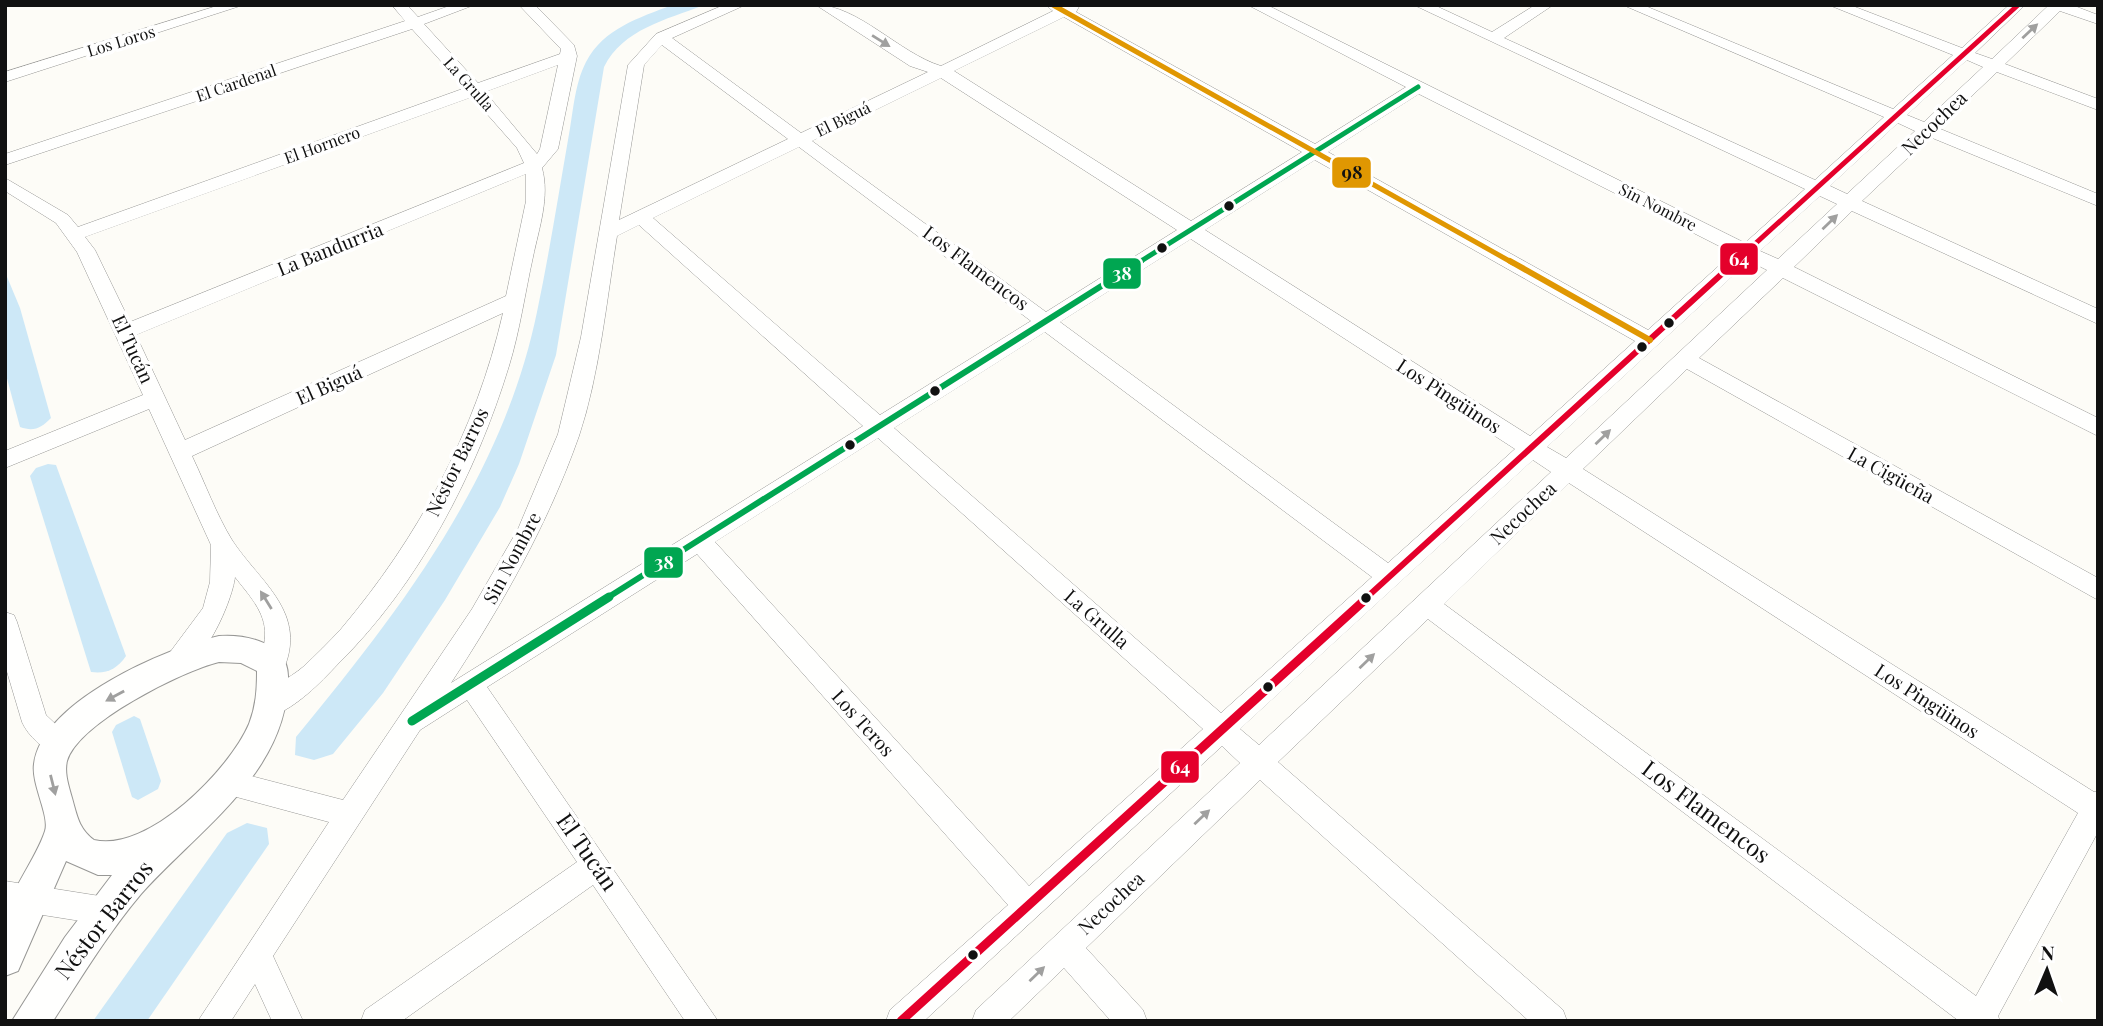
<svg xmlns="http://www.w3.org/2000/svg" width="2103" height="1026" font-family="'Playfair Display',serif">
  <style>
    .water { fill: #cde8f7 }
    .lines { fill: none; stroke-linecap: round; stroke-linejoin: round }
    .minor-casing { stroke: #979795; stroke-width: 1 }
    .tertiary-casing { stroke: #979795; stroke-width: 2 }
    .minor { fill: #fffffe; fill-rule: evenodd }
    .tertiary { fill: #fffffe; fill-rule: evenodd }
    .bus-1-far2-casing { stroke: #fff; stroke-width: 9 }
    .bus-1-far1-casing { stroke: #fff; stroke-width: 11 }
    .bus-1-casing { stroke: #fff; stroke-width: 14 }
    .bus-2-far2-casing { stroke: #fff; stroke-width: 9 }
    .bus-2-far1-casing { stroke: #fff; stroke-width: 11 }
    .bus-2-casing { stroke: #fff; stroke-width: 14 }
    .bus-3-far1-casing { stroke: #fff; stroke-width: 9 }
    .bus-3-casing { stroke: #fff; stroke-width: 11 }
    .bus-1-far2 { stroke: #e4002b; stroke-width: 5 }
    .bus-1-far1 { stroke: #e4002b; stroke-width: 6 }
    .bus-1 { stroke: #e4002b; stroke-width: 9 }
    .bus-2-far2 { stroke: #00a651; stroke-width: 5 }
    .bus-2-far1 { stroke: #00a651; stroke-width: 6 }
    .bus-2 { stroke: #00a651; stroke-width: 9 }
    .bus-3-far1 { stroke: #e09702; stroke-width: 5 }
    .bus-3 { stroke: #e09702; stroke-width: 6 }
    .oneway { fill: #a0a09f }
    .bus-dot { fill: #111; stroke: #fff; stroke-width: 2.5 }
    .labels { text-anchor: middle; stroke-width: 7; stroke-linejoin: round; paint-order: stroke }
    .far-street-label { font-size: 16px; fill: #111; stroke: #fff }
    .street-label { font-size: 19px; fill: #111; stroke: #fff }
    .near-street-label { font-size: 23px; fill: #111; stroke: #fff }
    .line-badge { stroke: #fff; stroke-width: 2.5 }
    .badge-label { font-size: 19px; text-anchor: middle; font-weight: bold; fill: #fff }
    .pale-badge-label { font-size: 19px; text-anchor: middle; font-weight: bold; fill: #111 }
  </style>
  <rect width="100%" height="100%" fill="#fdfcf7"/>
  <g class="water">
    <path d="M672 5H704C666 20 623 29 604 67L556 355 519 464 500 507 445 600 383 693 333 754 314 760 295 755 296 737C400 611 503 477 537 312 549 255 558 197 568 140 573 115 574 85 586 62 604 28 639 18 672 5Z"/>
    <path d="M5 272 20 308 51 418C41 428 34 432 20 427L5 371Z"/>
    <path d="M48 464 56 465 126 656C117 669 107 674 91 672L30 476 36 468Z"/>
    <path d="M134 716 140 719 161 781 158 789 138 800 132 797 112 732 116 725Z"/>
    <path d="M247 823 267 828 269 844 147 1021H93L227 833Z"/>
  </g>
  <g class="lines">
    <defs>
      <g id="minor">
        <path d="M220 5H243L5 82V72Z"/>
        <path d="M392 5H407L418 17 452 5H474L424 24 478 83 560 54 561 49 519 5H535L574 45 577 56 558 149 542 168C550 197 539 228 533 257 525 293 520 330 509 366 476 474 419 584 338 664 320 683 297 707 272 716L263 713 259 705C267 688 289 679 303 667 316 655 329 642 341 629 418 538 476 431 503 313L192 456C205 483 216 514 232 540 260 583 310 613 282 673L273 676 264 673C258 660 265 648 265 635 266 612 248 594 235 577 232 603 198 682 166 671L162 663 203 608 210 582 211 545 149 409 5 468V451L143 395 77 252 56 223 5 191V178L68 215 78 227 465 88 412 29 5 165V154L405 21ZM558 65 540 149 537 154 485 92ZM472 97 517 148 524 163 130 322 95 250 85 237ZM526 174V201L506 296 185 440 136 335Z"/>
        <path d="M724 5H745L672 38 801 133 928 72 910 66 816 5C858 5 899 53 941 66L1053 11 1046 5H1080L1076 12 1315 144 1406 87 1248 5H1267L1745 243 1805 189 1414 5H1434L1492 32 1535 5H1553L1504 38 1815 180 1884 117 1623 5H1643L1893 109 1953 55 1829 5H1850L1962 48 2009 5H2025L1975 53 1992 59 2049 5H2072L2098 15V24L2060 11 2005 64 2098 99V110L1997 72 1938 128 2098 194V206L1930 137 1862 201 2098 309V324L1852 211 1794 267 2098 418V436L1783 278 1699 358 2098 578V600L1687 369 1583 469 2094 792 2098 791V832L1998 1016 2000 1021H1959L1428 619 1278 762 1563 1010 1567 1021H1529L1260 780 1086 948 1143 1010 1147 1021H1111L1064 968 1009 1021H972L976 1010 1240 763 1222 746 924 1021H886L890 1010 1008 905 697 554 487 687 718 1021H685L593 885 402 1021H361L365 1010 577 862 467 700 420 730 273 956 303 1021H272L255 984 231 1021H198L329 822 218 792 215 783 218 774 228 770 343 800 472 609 518 529 558 434 581 337 628 65 656 34ZM1064 17 1302 152 1191 221 954 71ZM662 45 788 139 619 220 644 65ZM1967 60 1983 67 1924 122 1907 115ZM941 78 1177 230 1046 312 812 141ZM1419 94 1733 253 1648 330 1328 152ZM1898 123 1915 131 1847 194 1830 186ZM799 147 1031 321 880 415 653 218ZM1315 160 1635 341 1530 436 1205 230ZM1820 196 1837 204 1778 259 1760 251ZM639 225 863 426 451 683C502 605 548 524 579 436 599 377 607 298 617 236ZM1191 239 1515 449 1388 563 1060 322ZM1749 261 1767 270 1566 458 1547 447ZM1045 332 1372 577 1221 713 894 428ZM878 438 1203 729 1029 886 715 542ZM1533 460 1551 472 1259 745 1240 729ZM1569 483 2078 813 1976 996 1444 604Z"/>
        <path d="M5 612 14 615 17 622 46 715 67 735 71 743 67 751 58 755C44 750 28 736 22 722L5 665Z"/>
        <path d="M5 881 106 897 116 901 120 911 116 921 106 925 5 909Z"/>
      </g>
      <path id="tertiary" d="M219 636C246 634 288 643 288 676 289 772 199 829 141 894 108 933 81 978 53 1021H12L65 937 112 875H98L66 861 18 971 5 976C5 958 2 936 5 918 10 890 36 859 45 831 50 816 31 784 34 764 42 701 166 648 219 636ZM219 662 241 663 257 671C257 690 256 706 249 724 230 769 148 853 94 840 79 829 77 816 72 798 69 787 64 773 67 761 78 723 182 671 219 662Z"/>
    </defs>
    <use href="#minor" class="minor-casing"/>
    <use href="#tertiary" class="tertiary-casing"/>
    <use href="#minor" class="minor"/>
    <use href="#tertiary" class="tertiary"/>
    <defs>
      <path id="bus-1-far2" d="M1734 263 2018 5"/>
      <path id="bus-1-far1" d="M1366 598 1736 261"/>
      <path id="bus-1" d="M901 1021 1368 597"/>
      <path id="bus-2-far2" d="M1138 263 1418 87"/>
      <path id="bus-2-far1" d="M607 598 1141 261"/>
      <path id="bus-2" d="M412 721 609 597"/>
      <path id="bus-3-far1" d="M1053 5 1513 263"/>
      <path id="bus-3" d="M1510 261 1650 340"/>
    </defs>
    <use href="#bus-1-far2" class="bus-1-far2-casing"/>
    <use href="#bus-1-far1" class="bus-1-far1-casing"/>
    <use href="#bus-1" class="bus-1-casing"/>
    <use href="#bus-2-far2" class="bus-2-far2-casing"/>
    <use href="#bus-2-far1" class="bus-2-far1-casing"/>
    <use href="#bus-2" class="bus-2-casing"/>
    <use href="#bus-3-far1" class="bus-3-far1-casing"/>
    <use href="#bus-3" class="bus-3-casing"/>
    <use href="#bus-1-far2" class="bus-1-far2"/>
    <use href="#bus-1-far1" class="bus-1-far1"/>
    <use href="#bus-1" class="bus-1"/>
    <use href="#bus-2-far2" class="bus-2-far2"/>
    <use href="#bus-2-far1" class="bus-2-far1"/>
    <use href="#bus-2" class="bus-2"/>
    <use href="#bus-3-far1" class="bus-3-far1"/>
    <use href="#bus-3" class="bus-3"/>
  </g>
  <defs><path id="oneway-solid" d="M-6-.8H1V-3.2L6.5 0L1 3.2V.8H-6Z" transform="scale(1.75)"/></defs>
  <g class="oneway">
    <use href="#oneway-solid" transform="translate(2030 31) rotate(-43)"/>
    <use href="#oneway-solid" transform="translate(881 41) rotate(32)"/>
    <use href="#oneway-solid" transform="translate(1830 222) rotate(-44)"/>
    <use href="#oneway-solid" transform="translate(1603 437) rotate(-44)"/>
    <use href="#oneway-solid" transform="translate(266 600) rotate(-122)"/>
    <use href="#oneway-solid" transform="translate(1367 661) rotate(-44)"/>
    <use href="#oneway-solid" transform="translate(115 696) rotate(151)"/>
    <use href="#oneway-solid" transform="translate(53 785) rotate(76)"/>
    <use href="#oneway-solid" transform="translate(1202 817) rotate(-43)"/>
    <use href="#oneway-solid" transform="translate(1037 974) rotate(-44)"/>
  </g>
  <g class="bus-dot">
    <circle cx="1229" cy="206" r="6"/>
    <circle cx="1162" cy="248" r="6"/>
    <circle cx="1669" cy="323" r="6"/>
    <circle cx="1642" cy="347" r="6"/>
    <circle cx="935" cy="391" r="6"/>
    <circle cx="850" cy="445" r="6"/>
    <circle cx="1366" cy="598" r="6"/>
    <circle cx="1268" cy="687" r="6"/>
    <circle cx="973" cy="955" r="6"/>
  </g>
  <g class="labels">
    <g class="far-street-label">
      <text transform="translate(121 41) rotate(-17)" y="6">Los Loros</text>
      <text transform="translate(236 83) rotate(-19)" y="6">El Cardenal</text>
      <text transform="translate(469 84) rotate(48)" y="6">La Grulla</text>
      <text transform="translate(843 119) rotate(-26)" y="6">El Biguá</text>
      <text transform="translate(322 145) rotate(-20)" y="6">El Hornero</text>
      <text transform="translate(1658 207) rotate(27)" y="6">Sin Nombre</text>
    </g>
    <g class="street-label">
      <text transform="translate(1934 123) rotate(-44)" y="7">Necochea</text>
      <text transform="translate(330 249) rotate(-22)" y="7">La Bandurria</text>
      <text transform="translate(976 268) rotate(37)" y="7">Los Flamencos</text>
      <text transform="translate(133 349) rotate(65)" y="7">El Tucán</text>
      <text transform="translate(329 385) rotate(-24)" y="7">El Biguá</text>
      <text transform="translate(1449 396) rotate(33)" y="7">Los Pingüinos</text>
      <text transform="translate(457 462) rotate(-64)" y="7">Néstor Barros</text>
      <text transform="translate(1891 475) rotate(29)" y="7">La Cigüeña</text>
      <text transform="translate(1523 513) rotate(-43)" y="7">Necochea</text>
      <text transform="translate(512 558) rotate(-62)" y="7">Sin Nombre</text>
      <text transform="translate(1097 619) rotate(41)" y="7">La Grulla</text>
      <text transform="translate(1927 701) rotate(33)" y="7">Los Pingüinos</text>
      <text transform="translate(863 723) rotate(48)" y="7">Los Teros</text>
      <text transform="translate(1111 903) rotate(-43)" y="7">Necochea</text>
    </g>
    <g class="near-street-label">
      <text transform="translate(1706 812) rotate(37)" y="8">Los Flamencos</text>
      <text transform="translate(587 852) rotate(55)" y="8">El Tucán</text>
      <text transform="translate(104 920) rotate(-52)" y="8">Néstor Barros</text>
    </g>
  </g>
  <g class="line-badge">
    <rect x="1331" y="156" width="41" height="33" rx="7" fill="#e09702"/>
    <rect x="1719" y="242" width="40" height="34" rx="7" fill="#e4002b"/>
    <rect x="1102" y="257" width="40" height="33" rx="7" fill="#00a651"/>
    <rect x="643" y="546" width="41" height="33" rx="7" fill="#00a651"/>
    <rect x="1160" y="750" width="40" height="34" rx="7" fill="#e4002b"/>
  </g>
  <g class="badge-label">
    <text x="1739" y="266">64</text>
    <text x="1122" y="280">38</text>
    <text x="664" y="569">38</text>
    <text x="1180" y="774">64</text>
  </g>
  <g class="pale-badge-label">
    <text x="1352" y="179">98</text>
  </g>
  <rect width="2103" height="1026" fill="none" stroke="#111111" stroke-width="14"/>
  <g transform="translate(2047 970) rotate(2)" stroke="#ffffff" stroke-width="5" paint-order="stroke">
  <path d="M0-5L12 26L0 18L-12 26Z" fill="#111111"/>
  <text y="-10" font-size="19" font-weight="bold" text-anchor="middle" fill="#111111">N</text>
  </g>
</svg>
